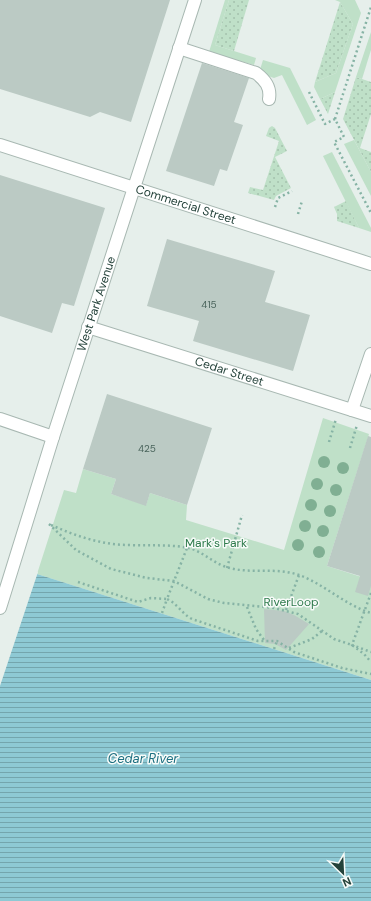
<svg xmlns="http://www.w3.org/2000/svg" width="371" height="901" font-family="'DM Sans',sans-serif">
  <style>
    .grass { fill: url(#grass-dots) }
    .green { fill: #bfe0c8 }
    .water { fill: url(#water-rules) }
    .pier { fill: #e6efeb }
    .building { fill: #bbcac4 }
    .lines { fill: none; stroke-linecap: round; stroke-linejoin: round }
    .minor-casing { stroke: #a8b8b2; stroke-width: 14 }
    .path { stroke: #86b3a5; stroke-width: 2.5; stroke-dasharray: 2 3; stroke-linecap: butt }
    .minor { stroke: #fff; stroke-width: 12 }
    .tree { fill: #80af93 }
    .labels { text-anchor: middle; stroke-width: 3; stroke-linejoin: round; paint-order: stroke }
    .number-label { font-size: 10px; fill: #4a645c }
    .street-label { font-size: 12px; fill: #24423a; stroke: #f7fbf9 }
    .park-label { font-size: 12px; fill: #2d7a4b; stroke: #f7fbf9 }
    .water-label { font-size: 13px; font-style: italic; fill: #1c6f80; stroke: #f7fbf9 }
  </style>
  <defs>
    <pattern id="grass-dots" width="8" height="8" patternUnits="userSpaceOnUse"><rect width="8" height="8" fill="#bfe0c8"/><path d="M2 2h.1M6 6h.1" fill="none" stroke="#a4c1ad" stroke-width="1.8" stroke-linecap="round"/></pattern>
    <pattern id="water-rules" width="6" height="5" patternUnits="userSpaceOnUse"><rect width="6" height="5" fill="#8ec9d4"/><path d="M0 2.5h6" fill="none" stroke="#74a5ad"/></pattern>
  </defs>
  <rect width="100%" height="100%" fill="#e6efeb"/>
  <g class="grass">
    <path d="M229 0H249L234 51 215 45Z"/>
    <path d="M340 2 353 24 336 73 315 82Z"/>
    <path d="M356 77 371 82V114L360 148 371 152V172L343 119Z"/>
    <path d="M335 92 328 114 320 99Z"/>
    <path d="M272 126 275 128 287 151 275 157 291 188 276 196 274 200 248 193 250 187 263 190 279 141 266 136 269 128Z"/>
    <path d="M346 201 359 228 337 221V214L334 207Z"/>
  </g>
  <g class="green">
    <path d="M225 0H229L215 45 256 58 254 65 209 52Z"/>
    <path d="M335 0H355L361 13 335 92 320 99 314 87 315 82 336 73 353 24 340 2Z"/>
    <path d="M371 32V50L362 79 356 77Z"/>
    <path d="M263 60 290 68 316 120 307 125 282 75 274 78 259 73Z"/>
    <path d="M354 140 371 172V196L344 144Z"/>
    <path d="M332 152 371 228V232L359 228 323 156Z"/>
    <path d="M323 418 369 434 327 566 371 580V680L37 574 64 490 76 493 83 469 116 479 111 494 146 505 150 493 187 505 186 520 284 550Z"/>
  </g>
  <path class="water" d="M0 557 37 574 75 586 371 680V901H0Z"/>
  <path class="pier" d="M0 555 38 572 0 686Z"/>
  <g class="building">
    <path d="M0 0H170L131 122 100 112 90 117 0 89Z"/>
    <path d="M202 63 249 78 234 122 243 125 227 171 220 169 214 186 166 171Z"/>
    <path d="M0 175 105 208 74 306 62 303 52 333 0 316Z"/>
    <path d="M167 239 275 271 265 302 310 315 293 371 193 341 199 321 147 306Z"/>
    <path d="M107 394 212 428 187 505 150 493 146 506 111 494 116 479 83 469Z"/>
    <path d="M368 436 371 437V586L368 596 355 592 360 576 327 566Z"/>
    <path d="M264 609 284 611 294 615 309 624 286 650 275 644 265 643Z"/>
  </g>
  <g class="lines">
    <defs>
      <g id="minor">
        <path d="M179 48 256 73C265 80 271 87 269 99"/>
        <path id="s1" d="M0 145 371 264"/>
        <path id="s2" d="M88 327 371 416"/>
        <path d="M352 410 371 354"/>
        <path d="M0 419 53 437"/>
        <path id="s3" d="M0 608 53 437 195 0"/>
      </g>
    </defs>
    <use href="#minor" class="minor-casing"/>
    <g class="path">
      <path d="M309 92 325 124 335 119 344 137 334 142 371 213"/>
      <path d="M335 119 371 7"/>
      <path d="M275 207 278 198 292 191"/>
      <path d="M298 214 302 201"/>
      <path d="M329 442 336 419"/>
      <path d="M350 448 357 425"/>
      <path d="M49 524 76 550 111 569 147 578 174 581 208 599 224 603 274 608 298 614 334 639 352 645 364 654 371 662"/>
      <path d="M51 525C76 536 102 545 129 545 150 546 169 544 189 548 204 552 215 565 230 568 252 574 276 567 299 575 324 584 345 605 371 613"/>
      <path d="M227 568 242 515"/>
      <path d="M78 582 138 602 151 598 167 599 187 548"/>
      <path d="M371 593 352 645 371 652"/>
      <path d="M247 607 256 629 264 640"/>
      <path d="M286 610 299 575"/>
      <path d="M162 613 167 599C178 604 182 614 192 619L258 641H277L294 652 342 668 371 674"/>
      <path d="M289 648 312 639 322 631"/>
      <path d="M274 649 277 641"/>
    </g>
    <use href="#minor" class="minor"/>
  </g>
  <g class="tree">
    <circle cx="324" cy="462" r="6"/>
    <circle cx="343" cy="468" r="6"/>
    <circle cx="317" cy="484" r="6"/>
    <circle cx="336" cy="490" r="6"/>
    <circle cx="311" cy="505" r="6"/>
    <circle cx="330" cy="511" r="6"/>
    <circle cx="305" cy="526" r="6"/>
    <circle cx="323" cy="531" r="6"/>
    <circle cx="298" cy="545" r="6"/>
    <circle cx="319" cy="552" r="6"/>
  </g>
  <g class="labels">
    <g class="number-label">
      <text x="209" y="308">415</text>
      <text x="147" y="452">425</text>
    </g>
    <g class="street-label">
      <text dy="4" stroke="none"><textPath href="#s1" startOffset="195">Commercial Street</textPath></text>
      <text dy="4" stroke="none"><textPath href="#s3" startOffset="319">West Park Avenue</textPath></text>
      <text dy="4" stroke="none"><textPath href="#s2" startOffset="148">Cedar Street</textPath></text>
    </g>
    <g class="park-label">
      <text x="216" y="547">Mark's Park</text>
      <text x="291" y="606">RiverLoop</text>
    </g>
    <g class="water-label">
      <text x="143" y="763">Cedar River</text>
    </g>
  </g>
  <g transform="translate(343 873) rotate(156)" stroke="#f7fbf9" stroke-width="3" paint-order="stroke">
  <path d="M0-3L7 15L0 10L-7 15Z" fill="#24423a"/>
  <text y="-6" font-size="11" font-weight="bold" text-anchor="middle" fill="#24423a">N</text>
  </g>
</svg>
